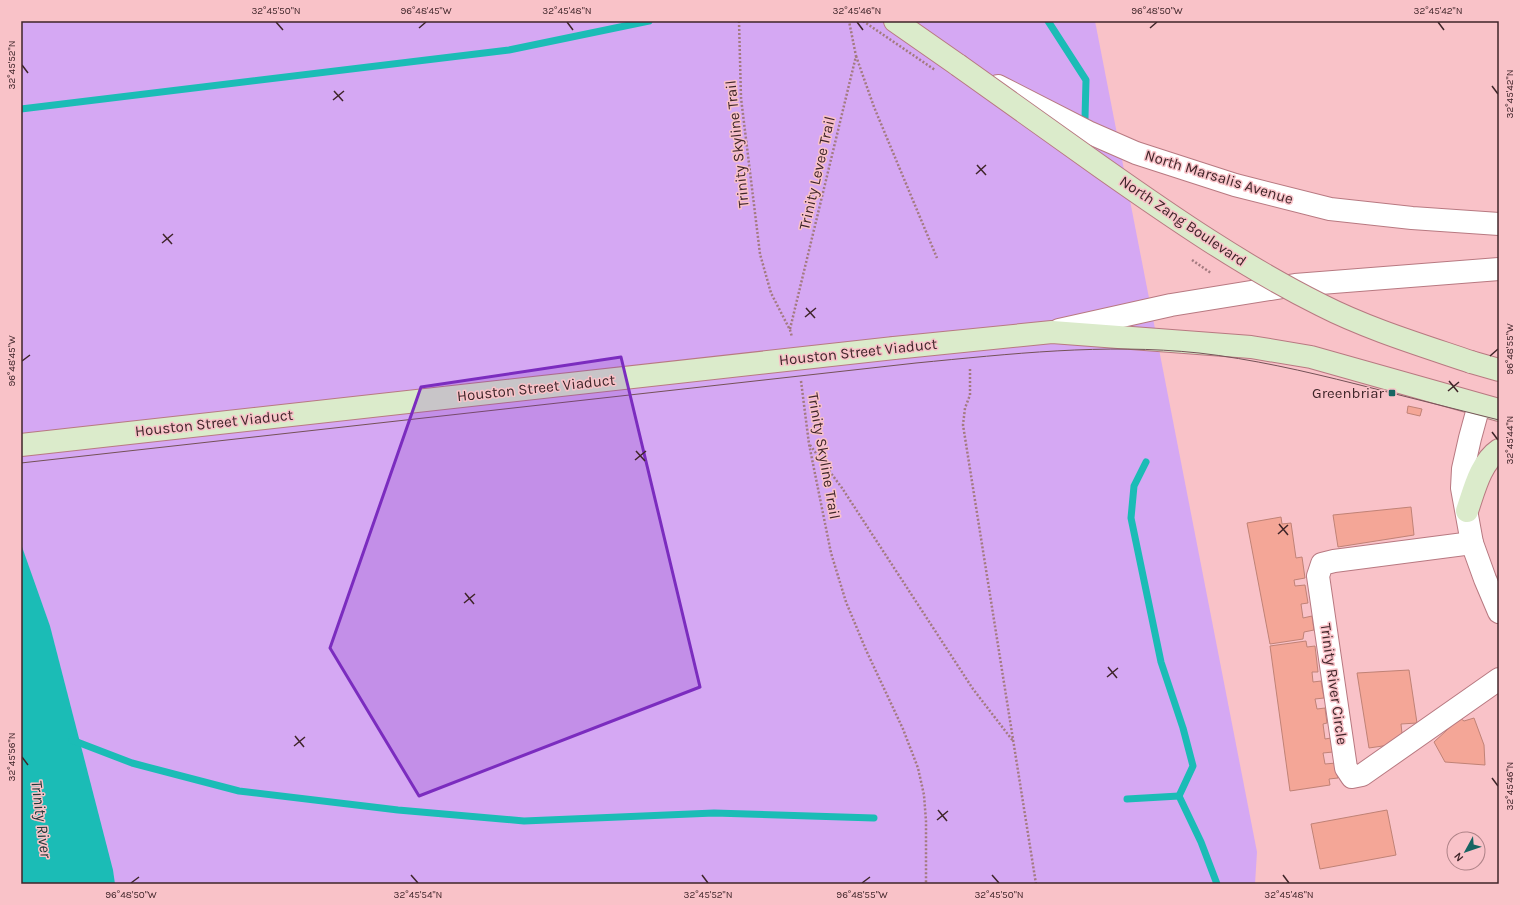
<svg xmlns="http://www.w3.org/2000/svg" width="1520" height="905" font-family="Karla,sans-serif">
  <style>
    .green { fill: #d5a8f3 }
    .water { fill: #1bbcb6 }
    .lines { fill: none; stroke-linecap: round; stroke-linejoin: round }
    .stream { stroke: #1bbcb6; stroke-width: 7 }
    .building { fill: #f4a697; stroke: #c08276 }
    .minor-casing { stroke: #b87981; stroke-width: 24 }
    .tertiary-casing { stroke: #b87981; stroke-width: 24 }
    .secondary-casing { stroke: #b87981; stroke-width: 24 }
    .path { stroke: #a37a7f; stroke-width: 2.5; stroke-dasharray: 2 2; stroke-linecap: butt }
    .minor { stroke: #fff; stroke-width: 22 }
    .tertiary { stroke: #fff; stroke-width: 22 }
    .secondary { stroke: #dbebcb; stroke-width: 22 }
    .tram { stroke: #745257; stroke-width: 1 }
    .secondary-bridge-casing { stroke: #b87981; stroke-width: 24; stroke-linecap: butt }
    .path-bridge { stroke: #a37a7f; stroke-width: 2.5; stroke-dasharray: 2 2; stroke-linecap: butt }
    .secondary-bridge { stroke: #dbebcb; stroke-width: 22 }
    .marked { fill: #7b2cbf; fill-opacity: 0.2; stroke: #7b2cbf; stroke-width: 3; stroke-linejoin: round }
    .ticks { fill: none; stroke: #3f2529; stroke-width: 1.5 }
    .poi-dot { fill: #166562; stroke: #f9c2c8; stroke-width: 1.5 }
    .labels { text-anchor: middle; stroke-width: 3; stroke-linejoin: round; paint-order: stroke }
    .street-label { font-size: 15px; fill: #3f2529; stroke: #f9c2c8 }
    .poi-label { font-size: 15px; fill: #3f2529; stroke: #f9c2c8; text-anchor: end }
    .water-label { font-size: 16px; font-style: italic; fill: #213938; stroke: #f9c2c8 }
    .neatline { fill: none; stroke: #3f2529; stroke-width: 1.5 }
    .ticks-label { font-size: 10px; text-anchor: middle; fill: #3f2529 }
  </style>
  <rect width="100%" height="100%" fill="#f9c2c8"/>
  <path class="green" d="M21 21H1095L1257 852 1255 884H21Z"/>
  <path class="water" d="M21 544 50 626 113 870 115 884H21Z"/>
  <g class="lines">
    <g class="stream">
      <path d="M1048 21 1086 80 1085 118"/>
      <path d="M21 109 509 50 649 21"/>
      <path d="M1146 462 1134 486 1131 518 1161 662 1183 728 1193 766 1179 796 1201 842 1217 884"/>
      <path d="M72 740 132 763 239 791 398 810 524 821 714 813 874 818"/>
      <path d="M1127 799 1179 796"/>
    </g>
  </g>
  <g class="building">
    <path d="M1408 406 1422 409 1420 416 1407 413Z"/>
    <path d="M1411 507 1414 535 1338 547 1333 515Z"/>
    <path d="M1281 517 1282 524 1291 523 1296 558 1302 557 1305 578 1294 580 1295 586 1305 585 1308 603 1301 604 1303 618 1312 616 1314 630 1304 632 1303 639 1270 644 1247 523Z"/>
    <path d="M1306 641 1307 647 1315 646 1318 672H1312L1313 682 1321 681 1324 698 1315 699 1317 709 1325 708 1327 723 1323 724 1325 739 1331 738 1333 752 1323 753 1325 764 1336 763 1338 778 1329 779 1330 785 1290 791 1270 646Z"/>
    <path d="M1409 670 1417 723 1401 724 1403 743 1369 748 1357 673Z"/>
    <path d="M1460 718 1464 721 1474 718 1484 745 1485 765 1445 762 1434 742Z"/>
    <path d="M1387 810 1396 855 1320 869 1311 824Z"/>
  </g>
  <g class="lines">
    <defs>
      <path id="minor" d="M1472 543 1334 561 1322 564 1318 576 1346 768 1352 777 1362 775 1499 679"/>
      <g id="tertiary">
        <path d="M998 86 1088 132 1136 153 1235 185 1330 209 1412 218 1499 224"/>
        <path d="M1059 330 1171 305 1295 285 1499 269"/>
        <path d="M1479 405 1470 438 1463 469 1462 488 1472 543 1485 579 1499 612"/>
      </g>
      <g id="secondary">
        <path d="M895 21 958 65"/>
        <path d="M894 348 1052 332 1251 347 1311 357 1499 410"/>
        <path d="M1471 362 1499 370"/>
        <path d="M1467 511C1474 491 1480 463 1499 450"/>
      </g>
    </defs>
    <use href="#minor" class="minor-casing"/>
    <use href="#tertiary" class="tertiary-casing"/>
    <use href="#secondary" class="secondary-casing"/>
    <g class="path">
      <path d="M739 21 741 98 760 254 771 293 790 330 792 337"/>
      <path d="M856 56 874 107 937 258"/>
      <path d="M1192 260 1211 273"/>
      <path d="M790 329 856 56 849 21"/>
      <path d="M970 369V395L965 408 963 425 1036 884"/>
      <path d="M801 381 809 444 831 553 846 602 866 650 903 729 918 768 924 795 926 821V884"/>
      <path d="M810 445 842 488 973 689 1013 741"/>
    </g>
    <use href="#minor" class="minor"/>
    <use href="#tertiary" class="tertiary"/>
    <use href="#secondary" class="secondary"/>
    <path class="tram" d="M21 463 916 363C1010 354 1104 343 1199 353 1252 359 1304 371 1356 384 1403 396 1451 408 1499 420"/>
    <defs>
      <g id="secondary-bridge">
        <path d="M958 65C1006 99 1054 133 1101 167 1172 217 1243 266 1321 305 1368 329 1421 345 1471 362"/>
        <path d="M21 445 894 348"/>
      </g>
    </defs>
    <use href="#secondary-bridge" class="secondary-bridge-casing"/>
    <path class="path-bridge" d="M863 21 935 70"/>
    <use href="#secondary-bridge" class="secondary-bridge"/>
  </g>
  <path class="marked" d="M621 357 700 687 419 796 330 648 421 387Z"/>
  <path class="ticks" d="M276 22 283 30M567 22 573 30M857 22 863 30M1438 22 1444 30M419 28 426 22M1150 28 1157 22M22 65 28 73M1492 86 1498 94M334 91 343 101M333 100 344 91M977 165 986 175M976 174 986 165M163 234 172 244M162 243 173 234M806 308 815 318M805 317 816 308M1490 356 1498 349M22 361 30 355M1449 381 1458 392M1448 391 1459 382M1492 432 1498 440M636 451 645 461M635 460 646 451M1279 524 1288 535M1278 534 1288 525M465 593 474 604M464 603 475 594M1108 667 1117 678M1107 677 1118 668M295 736 304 747M294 746 305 737M22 757 28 765M1492 778 1498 786M938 810 947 821M937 820 948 811M411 875 418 883M702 875 708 883M992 875 999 883M1283 875 1289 883M131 883 139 877M862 883 870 877"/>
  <rect class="poi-dot" x="1388" y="389" width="8" height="8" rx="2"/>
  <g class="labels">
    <g class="street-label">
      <text transform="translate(737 144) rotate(-96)" y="5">Trinity Skyline Trail</text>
      <text transform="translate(817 173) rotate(-77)" y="5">Trinity Levee Trail</text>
      <text transform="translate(1219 177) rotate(17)" y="5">North Marsalis Avenue</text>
      <text transform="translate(1183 221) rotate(34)" y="5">North Zang Boulevard</text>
      <text transform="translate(858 352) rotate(-6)" y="5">Houston Street Viaduct</text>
      <text transform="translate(536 388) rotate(-6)" y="5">Houston Street Viaduct</text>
      <text transform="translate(214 423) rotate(-6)" y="5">Houston Street Viaduct</text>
      <text transform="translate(824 456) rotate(80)" y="5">Trinity Skyline Trail</text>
      <text transform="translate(1334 684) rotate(82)" y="5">Trinity River Circle</text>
    </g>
    <g class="poi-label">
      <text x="1384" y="398">Greenbriar</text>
    </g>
    <g class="water-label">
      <text transform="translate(42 819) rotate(83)" y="6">Trinity River</text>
    </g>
  </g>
  <rect width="1520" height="905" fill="none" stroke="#f9c2c8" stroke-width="44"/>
  <g transform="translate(1466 851) rotate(230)"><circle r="19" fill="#f9c2c8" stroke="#af8388"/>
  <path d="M0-3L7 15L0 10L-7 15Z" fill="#166562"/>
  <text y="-6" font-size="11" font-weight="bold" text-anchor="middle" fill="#3f2529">N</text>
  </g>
  <rect x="22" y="22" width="1476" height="861" class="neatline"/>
  <g class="ticks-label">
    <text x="276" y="14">32°45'50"N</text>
    <text x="426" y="14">96°48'45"W</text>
    <text x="567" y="14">32°45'48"N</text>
    <text x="857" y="14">32°45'46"N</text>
    <text x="1157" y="14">96°48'50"W</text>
    <text x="1438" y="14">32°45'42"N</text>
    <text transform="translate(11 65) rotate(-90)" y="4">32°45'52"N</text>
    <text transform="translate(1509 94) rotate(-90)" y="4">32°45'42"N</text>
    <text transform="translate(1509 349) rotate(-90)" y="4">96°48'55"W</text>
    <text transform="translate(11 361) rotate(-90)" y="4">96°48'45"W</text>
    <text transform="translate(1509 440) rotate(-90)" y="4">32°45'44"N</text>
    <text transform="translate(11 757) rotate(-90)" y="4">32°45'56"N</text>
    <text transform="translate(1509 786) rotate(-90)" y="4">32°45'46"N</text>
    <text x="131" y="898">96°48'50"W</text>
    <text x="418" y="898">32°45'54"N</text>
    <text x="708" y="898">32°45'52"N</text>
    <text x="862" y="898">96°48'55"W</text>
    <text x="999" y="898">32°45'50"N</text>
    <text x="1289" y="898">32°45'48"N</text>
  </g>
</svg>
